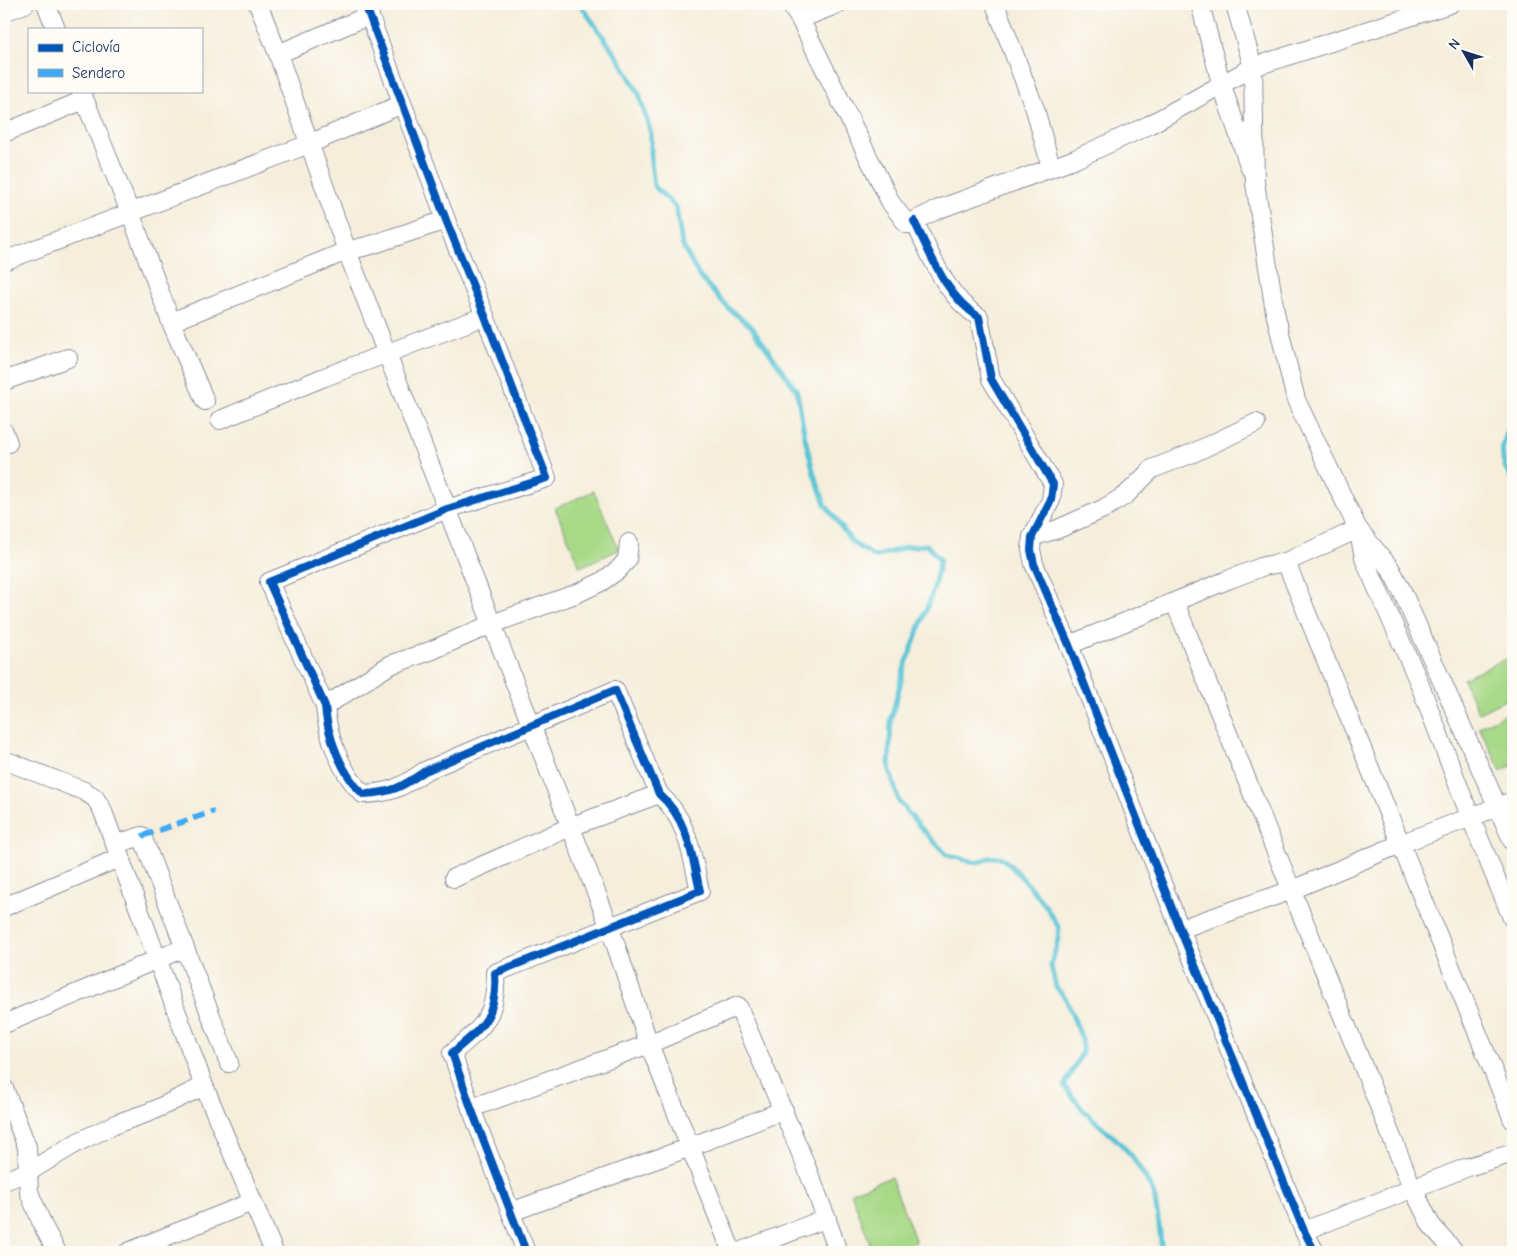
<svg xmlns="http://www.w3.org/2000/svg" width="1517" height="1256" font-family="'Comic Neue',sans-serif">
  <style>
    .green { fill: #a8d987; stroke: #628472 }
    .lines { fill: none; stroke-linecap: round; stroke-linejoin: round }
    .stream { stroke: #5bc5d6; stroke-width: 5 }
    .minor-casing { stroke: #888e9c; stroke-width: 20 }
    .minor { stroke: #fff; stroke-width: 18 }
    .quiet { stroke: #3fa9f5; stroke-width: 6; stroke-dasharray: 12 6; stroke-linecap: butt }
    .cycleway-casing { stroke: #fdfcf7; stroke-width: 11 }
    .cycleway { stroke: #0057b8; stroke-width: 8 }
  </style>
  <rect width="100%" height="100%" fill="#fdfcf7"/>
  <filter id="ink" filterUnits="userSpaceOnUse"><feTurbulence type="fractalNoise" baseFrequency=".02" numOctaves="2"/><feDisplacementMap in="SourceGraphic" scale="10" xChannelSelector="R" yChannelSelector="G"/><feConvolveMatrix kernelMatrix="1 2 1 2 8 2 1 2 1" color-interpolation-filters="sRGB"/></filter>
  <filter id="wash" filterUnits="userSpaceOnUse"><feTurbulence type="fractalNoise" baseFrequency=".0096" numOctaves="4" result="noise"/><feDisplacementMap in="SourceGraphic" scale="20" xChannelSelector="R" yChannelSelector="G"/><feGaussianBlur stdDeviation="1.12" result="paint"/><feColorMatrix in="noise" values="0 0 0 0 0 0 0 0 0 0 0 0 0 0 0 0 0 1.4 0 .05"/><feComposite in="paint" operator="in"/></filter>
  <g filter="url(#wash)">
    <rect width="100%" height="100%" fill="#f6eedb"/>
    <g class="green">
      <path d="M594 491 619 550 580 567 555 508Z"/>
      <path d="M1508 658 1513 670V696L1479 713 1463 679Z"/>
      <path d="M1513 710V765L1501 771 1479 727Z"/>
      <path d="M891 1177 916 1242 889 1252H873L851 1192Z"/>
    </g>
    <g class="lines">
      <g class="stream">
        <path d="M580 4 621 62 639 94 651 134V161L654 186 676 207 682 244 699 276 729 309 751 326 797 391 805 438 814 474 825 504 852 542 875 557 906 547 927 545 940 560 933 591 904 669 891 719 889 767 899 802 921 828 947 855 978 863 989 858 1000 857 1009 864 1024 880 1045 905 1059 928 1058 939 1051 966 1056 987 1066 999 1082 1039V1053L1064 1086 1085 1112 1118 1141 1132 1156 1145 1177 1154 1194 1159 1225 1162 1252"/>
        <path d="M1513 418C1502 443 1496 457 1513 481"/>
      </g>
    </g>
  </g>
  <g filter="url(#ink)">
    <g class="lines">
      <defs>
        <g id="minor">
          <path d="M46 4 56 29"/>
          <path d="M258 4 278 54 347 251 610 928 649 1044 732 1252"/>
          <path d="M365 4 446 220 485 316 547 478 447 509 269 582 325 706C327 735 341 773 363 794 392 793 402 787 425 771L615 690 659 794C688 819 692 856 700 891L495 973C498 1016 482 1028 452 1053L471 1108 526 1252"/>
          <path d="M790 4 800 19 891 203 907 224 939 209 1073 160 1149 125 1253 67 1450 4"/>
          <path d="M995 4 1035 109 1051 167"/>
          <path d="M1200 4 1221 83 1250 168"/>
          <path d="M1235 4 1253 67 1255 183 1275 312 1296 400 1358 529 1365 561 1418 680 1470 816 1513 920"/>
          <path d="M4 12 25 4"/>
          <path d="M800 19 838 4"/>
          <path d="M278 54 370 15"/>
          <path d="M81 91 130 212 171 322 205 401"/>
          <path d="M4 133 84 100"/>
          <path d="M914 221C931 255 946 297 979 317L991 379 1053 484 1051 500 1032 537 1031 550 1034 564 1069 645 1180 929 1304 1231 1315 1252"/>
          <path d="M4 261 309 144 402 104"/>
          <path d="M171 322 347 251 371 245 446 220"/>
          <path d="M4 381 68 358"/>
          <path d="M220 420 322 378 485 316"/>
          <path d="M4 432 8 443"/>
          <path d="M1359 530 1390 568 1402 591 1513 842"/>
          <path d="M1032 537 1058 529 1103 509 1126 495 1152 469 1193 453 1256 423"/>
          <path d="M1286 562 1513 1120"/>
          <path d="M1175 603 1412 1187 1431 1225 1455 1252"/>
          <path d="M1069 645 1230 579 1264 566 1286 562 1358 529"/>
          <path d="M325 706 390 665 430 651 492 624 578 593 601 582 618 570 627 560 629 543"/>
          <path d="M4 760 84 791 95 798 102 809 204 1086 274 1252"/>
          <path d="M116 844 142 836 229 1063"/>
          <path d="M454 878 570 827 659 794"/>
          <path d="M4 907 121 857"/>
          <path d="M1180 929 1292 890 1400 844 1513 801"/>
          <path d="M4 1024 184 948"/>
          <path d="M4 1088 27 1147 29 1192 43 1226 57 1252"/>
          <path d="M471 1108 649 1044 738 1006C772 1087 810 1168 838 1252"/>
          <path d="M4 1181 30 1171 78 1142 118 1123 150 1112 204 1086"/>
          <path d="M511 1212 690 1147 784 1110"/>
          <path d="M1304 1231 1468 1167 1513 1153"/>
          <path d="M128 1252 252 1202"/>
          <path d="M739 1252 827 1218"/>
        </g>
      </defs>
      <use href="#minor" class="minor-casing"/>
      <use href="#minor" class="minor"/>
      <path class="quiet" d="M142 836 214 811"/>
      <defs>
        <g id="cycleway">
          <path d="M365 4 446 220 485 316 547 478 447 509 269 582 325 706C327 735 341 773 363 794 392 793 402 787 425 771L615 690 659 794C688 819 692 856 700 891L495 973C498 1016 482 1028 452 1053L471 1108 526 1252"/>
          <path d="M914 221C931 255 946 297 979 317L991 379 1053 484 1051 500 1032 537 1031 550 1034 564 1069 645 1180 929 1304 1231 1315 1252"/>
        </g>
      </defs>
      <use href="#cycleway" class="cycleway-casing"/>
      <use href="#cycleway" class="cycleway"/>
    </g>
  </g>
  <rect width="1517" height="1256" fill="none" stroke="#fdfcf7" stroke-width="20"/>
  <rect x="28" y="28" width="175" height="65" fill="#fdfcf7" stroke="#a3aaba"/>
  <rect x="38" y="44" width="25" height="8" fill="#0057b8" stroke="#a3aaba"/>
  <text x="72" y="52" font-size="15" fill="#1b2f5e">Ciclovía</text>
  <rect x="38" y="69" width="25" height="8" fill="#3fa9f5" stroke="#a3aaba"/>
  <text x="72" y="78" font-size="15" fill="#1b2f5e">Sendero</text>
  <g transform="translate(1464 52) rotate(309)" stroke="#fdfcf7" stroke-width="4" paint-order="stroke">
  <path d="M0-4L9 19L0 12L-9 19Z" fill="#1b2f5e"/>
  <text y="-8" font-size="14" font-weight="bold" text-anchor="middle" fill="#1b2f5e">N</text>
  </g>
</svg>
